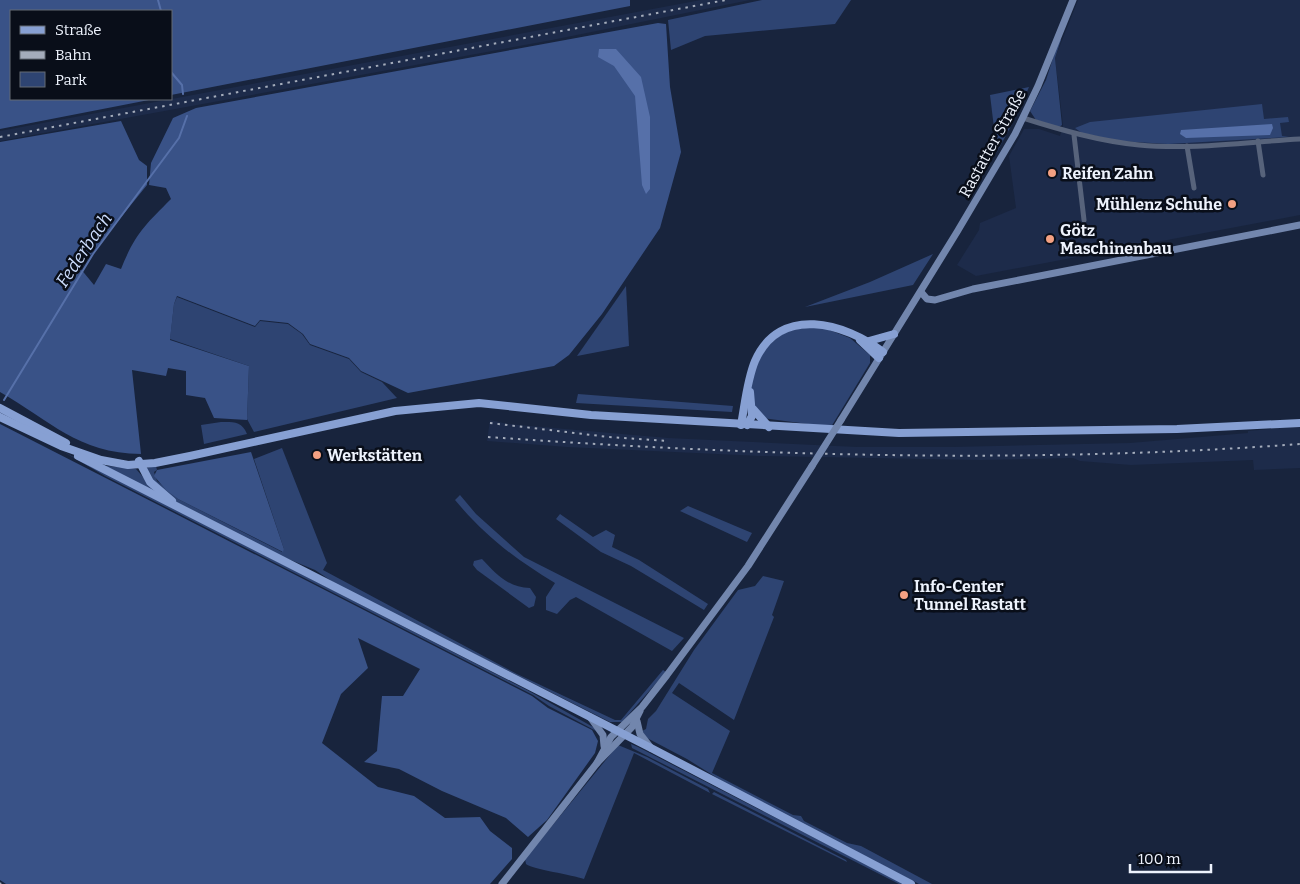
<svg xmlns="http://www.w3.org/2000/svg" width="1300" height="884" font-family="Bitter,serif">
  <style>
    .built { fill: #1d2b4a }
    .green { fill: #2e4472 }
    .forest { fill: #395287 }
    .water { fill: #5670a9 }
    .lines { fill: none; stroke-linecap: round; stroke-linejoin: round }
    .stream { stroke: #5670a9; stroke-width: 2 }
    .street { stroke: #57637b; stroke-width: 5 }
    .secondary { stroke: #7286ad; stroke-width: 7 }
    .primary { stroke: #87a0d3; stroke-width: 8 }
    .rail { stroke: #a4acbb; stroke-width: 2; stroke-dasharray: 2.5 5; stroke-linecap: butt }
    .secondary-bridge { stroke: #7286ad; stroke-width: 7 }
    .poi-dot { fill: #f3a082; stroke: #090e19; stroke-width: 2 }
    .labels { text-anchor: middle; stroke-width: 5; stroke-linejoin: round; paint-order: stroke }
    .street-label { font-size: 16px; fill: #eef3fd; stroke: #090e19 }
    .poi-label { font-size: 16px; font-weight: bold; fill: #eef3fd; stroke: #090e19; text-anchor: start }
    .water-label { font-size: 18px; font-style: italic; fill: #ccddfe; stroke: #090e19 }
  </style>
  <rect width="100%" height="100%" fill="#18243d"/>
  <g class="built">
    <path d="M701 0H750L552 40 0 141V131Z"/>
    <path d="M1078 0H1300V215L976 276 957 265 979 230 980 223 1016 208 1009 156 1024 129H1039L1060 136 1063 125 1055 58Z"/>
    <path d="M490 420 508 424 668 438 857 447H953L1130 443 1248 433V431L1300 426V468L1254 470 1253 460 1131 465 1080 461 1073 458 981 460 760 456 567 447 487 441Z"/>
  </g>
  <g class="green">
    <path d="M762 0H851L835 24 705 36 671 50 668 20Z"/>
    <path d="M1059 39 1061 40 1055 58 1062 125 1059 127 1036 120 1030 111 1046 80Z"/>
    <path d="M1029 87 1018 113 997 152 990 95Z"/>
    <path d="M1262 104 1264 119 1288 117 1289 122 1280 123 1282 136 1289 137 1168 144 1119 141 1082 133 1075 128 1090 122Z"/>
    <path d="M933 254 913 285 805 307 870 282Z"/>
    <path d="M626 286 629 346 577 356Z"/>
    <path d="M177 297 255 327 260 321 288 324 302 334 310 345 349 359 361 372 382 382 397 398 254 432 247 419 249 366 170 339 174 304Z"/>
    <path d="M819 326 850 338 870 355V363L831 427 762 418C760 414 755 410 753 405 743 380 763 344 785 333 796 328 808 328 819 326Z"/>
    <path d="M578 394 733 406 732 412 576 403Z"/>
    <path d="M221 422C233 422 242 421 247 434L204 444 201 425Z"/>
    <path d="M282 448 327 563 323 570 517 674 615 720H621L663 670 666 672 622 722H610L339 586 315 570 281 556 174 501 155 485 146 468 156 466 157 470 154 472 157 481 178 499 282 552 284 549 254 459Z"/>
    <path d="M59 449 93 468 97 469 529 691 593 727 596 731 549 706 533 695 105 476Z"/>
    <path d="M99 465 136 469 157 493Z"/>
    <path d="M460 495 476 514 524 557 684 638 672 651 576 597 570 600 557 614 546 610V597L555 583C515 559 485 536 455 500Z"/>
    <path d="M688 506 752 533 747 542 680 511Z"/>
    <path d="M560 514 593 537 606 530 615 535 612 547 639 560 708 604 704 610 631 566 601 552 556 519Z"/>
    <path d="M482 559C496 574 509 588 530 588L536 597 534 606 529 608 477 570 473 565 474 561Z"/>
    <path d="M763 576 784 581 772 615 774 617 734 720 679 683 672 693 730 731 712 773 793 815 801 816 804 821 847 843 861 846 932 884H919L738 791 687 759 647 738 642 731 646 729 648 719 656 711 694 650 738 590 755 586Z"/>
    <path d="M631 744 638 747 904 884H899L632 748Z"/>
    <path d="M618 745 647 757 708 789 710 793 634 753 584 879C573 875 532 869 526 864L525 859Z"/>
    <path d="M714 792 846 860 847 862 712 794Z"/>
  </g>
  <g class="forest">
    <path d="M0 0H630V6L171 95V11H11V99H154L0 129Z"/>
    <path d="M658 23 666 24 670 87 681 152 660 228 602 314 569 355 554 366 408 393 361 371 349 358 310 344 303 334 288 323 260 320 255 326 177 296 174 304 170 340 249 366 247 420 214 418 205 398 186 395V371L168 368 166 376 132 370 141 454C77 453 51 421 0 392V142L121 121 139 160 147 166V185L80 268 94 285 106 264 121 269C135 234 145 225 171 199L166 188 149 185 151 163 173 118 196 108Z"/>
    <path d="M0 424 532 696 548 708 592 730 598 741 595 753 547 820 528 837 506 818 442 791 399 769 364 762 377 751 382 696H403L420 669 358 638 368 668 341 694 322 743 378 787 414 796 445 818 480 817 490 831 512 848V859L490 884H6L0 880Z"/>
    <path d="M251 452 284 549 283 552 178 499 166 490 154 476 157 470Z"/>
  </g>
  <g class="water">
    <path d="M599 49H616L641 77 650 117V189L646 194 642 185 635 96 614 66 598 57Z"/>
    <path d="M1272 124 1273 128 1270 135 1186 138 1180 134 1181 130Z"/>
  </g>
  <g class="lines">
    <g class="stream">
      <path d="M158 0 161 11"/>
      <path d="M171 72 182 85 183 94"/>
      <path d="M4 400 93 254 179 138 187 116"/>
    </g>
    <g class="street">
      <path d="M1023 118C1061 130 1099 141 1139 145 1192 150 1247 142 1300 139"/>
      <path d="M1074 135 1084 220"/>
      <path d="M1258 141 1263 175"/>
      <path d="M1187 146 1194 188"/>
    </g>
    <g class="secondary">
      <path d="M921 292 927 299 935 300 973 289 1300 225"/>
      <path d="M841 420 957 232 1015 134 1038 86 1073 0"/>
      <path d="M590 717 603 735 604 746"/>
      <path d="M637 721 640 734 651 748"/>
      <path d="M597 763 611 737 642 707 667 675 748 566 812 466"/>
      <path d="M502 884 597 763 632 727 640 711"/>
    </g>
    <g class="primary">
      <path d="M860 340 879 358"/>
      <path d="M869 341 894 334"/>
      <path d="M0 408 66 443"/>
      <path d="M753 409 769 427"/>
      <path d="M0 417 61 446 101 460 128 465 155 463 190 456 395 411 479 403 591 415 899 433 1177 429 1300 423"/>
      <path d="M741 425C745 404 747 380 755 361 780 304 845 323 883 352"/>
      <path d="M747 425 752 416 750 392"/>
      <path d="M78 456 651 748 911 884"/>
      <path d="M139 461 150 482 172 501"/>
    </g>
    <g class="rail">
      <path d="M0 137 726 0"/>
      <path d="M490 423 609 437 668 441"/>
      <path d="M488 437C758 456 1029 464 1300 444"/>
      <path d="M0 883 1 884"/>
    </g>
    <path class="secondary-bridge" d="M812 466 841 420"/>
  </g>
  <g class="poi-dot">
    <circle cx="1052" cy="173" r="5"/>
    <circle cx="1232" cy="204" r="5"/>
    <circle cx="1050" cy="239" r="5"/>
    <circle cx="317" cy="455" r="5"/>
    <circle cx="904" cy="595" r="5"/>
  </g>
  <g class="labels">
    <g class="street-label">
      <text transform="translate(992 143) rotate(-61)" y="6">Rastatter Straße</text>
    </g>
    <g class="poi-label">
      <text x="1062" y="179">Reifen Zahn</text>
      <text x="1222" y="210" text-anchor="end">Mühlenz Schuhe</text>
      <text x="1060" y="236">Götz<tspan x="1060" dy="18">Maschinenbau</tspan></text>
      <text x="327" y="461">Werkstätten</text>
      <text x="914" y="592">Info-Center<tspan x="914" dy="18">Tunnel Rastatt</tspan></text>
    </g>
    <g class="water-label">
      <text transform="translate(84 250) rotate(-56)" y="6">Federbach</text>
    </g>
  </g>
  <rect x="10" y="10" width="162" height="90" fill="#090e19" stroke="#656a74"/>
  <rect x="20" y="26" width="25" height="8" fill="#87a0d3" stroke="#656a74"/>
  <text x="55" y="35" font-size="15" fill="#eef3fd">Straße</text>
  <rect x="20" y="51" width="25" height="8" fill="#a4acbb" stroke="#656a74"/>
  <text x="55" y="60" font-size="15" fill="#eef3fd">Bahn</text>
  <rect x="20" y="72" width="25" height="15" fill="#2e4472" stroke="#656a74"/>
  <text x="55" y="85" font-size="15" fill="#eef3fd">Park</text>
  <path d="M1130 864v8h81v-8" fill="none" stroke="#eef3fd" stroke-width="2.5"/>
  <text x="1138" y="864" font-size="15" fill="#eef3fd" stroke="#090e19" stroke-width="4" paint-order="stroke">100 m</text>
</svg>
